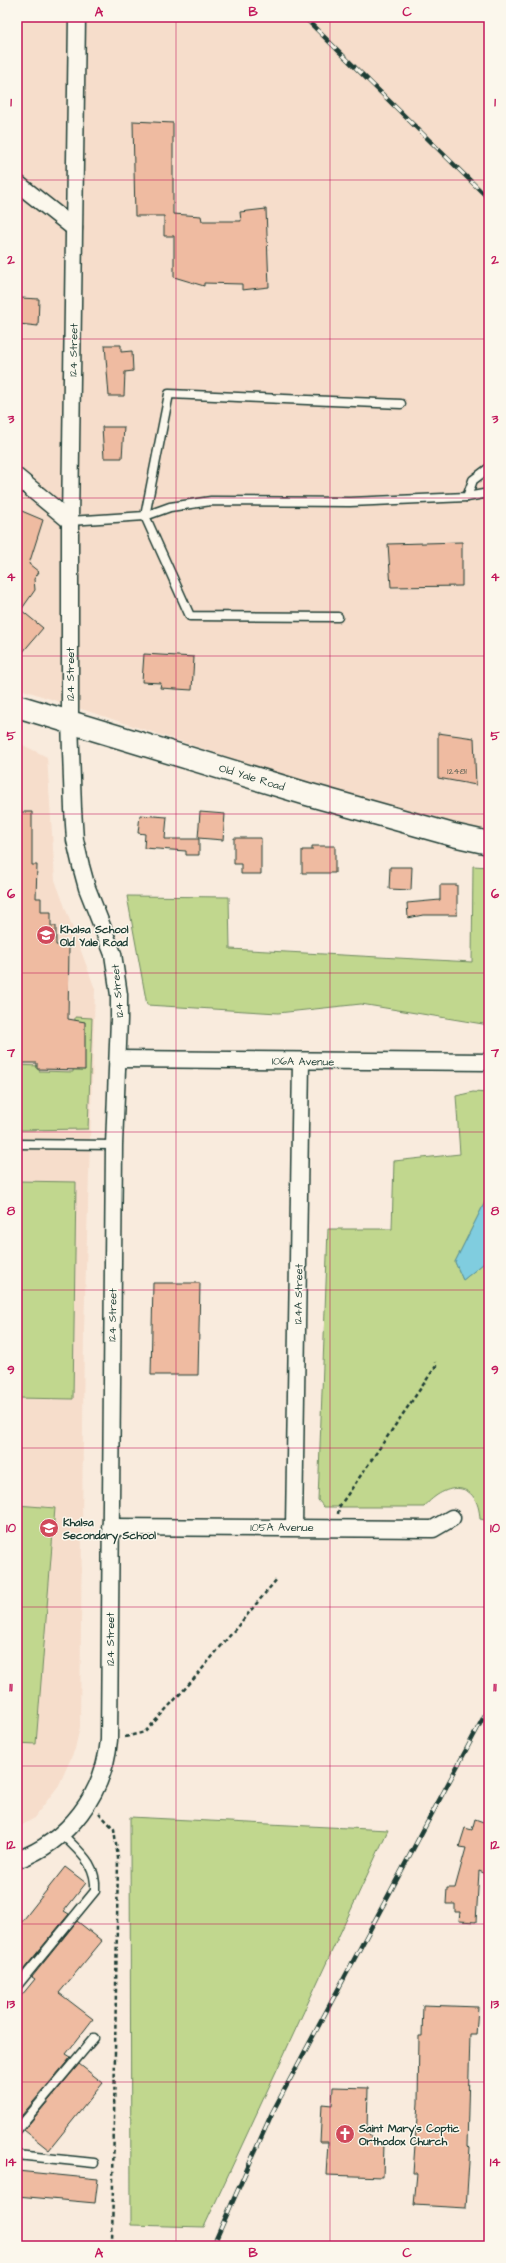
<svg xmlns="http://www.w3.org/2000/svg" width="506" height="2263" font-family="'Architects Daughter',sans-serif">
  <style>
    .built { fill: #f6ddcb }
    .green { fill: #c1d78e; stroke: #708a61 }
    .water { fill: #80cddf; stroke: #59939b }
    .building { fill: #efbba1; stroke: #1f3d34 }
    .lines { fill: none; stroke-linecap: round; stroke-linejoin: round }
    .lane-casing { stroke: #1f3d34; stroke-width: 11 }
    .street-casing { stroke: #1f3d34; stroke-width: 19 }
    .secondary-casing { stroke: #1f3d34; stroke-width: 25 }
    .path { stroke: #1f3d34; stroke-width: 2.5; stroke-dasharray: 4 3; stroke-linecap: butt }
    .lane { stroke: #fbf7ec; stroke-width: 8 }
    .street { stroke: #fbf7ec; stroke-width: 16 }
    .secondary { stroke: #fbf7ec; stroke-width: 22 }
    .rail-casing { stroke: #1f3d34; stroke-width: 4.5 }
    .rail { stroke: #fbf7ec; stroke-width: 3; stroke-dasharray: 9; stroke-linecap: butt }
    .grid { fill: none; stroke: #c2185b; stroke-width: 1; stroke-opacity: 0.55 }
    .labels { text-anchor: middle; stroke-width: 3; stroke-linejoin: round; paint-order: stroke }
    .number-label { font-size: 9px; fill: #535c4f }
    .street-label { font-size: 11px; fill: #1f3d34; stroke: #fbf7ec }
    .poi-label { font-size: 11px; font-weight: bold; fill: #1f3d34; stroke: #fbf7ec; text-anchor: start }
    .neatline { fill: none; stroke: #c2185b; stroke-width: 1.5 }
    .grid-label { font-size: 13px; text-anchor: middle; font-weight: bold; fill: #c2185b }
  </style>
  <rect width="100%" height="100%" fill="#f9ebdd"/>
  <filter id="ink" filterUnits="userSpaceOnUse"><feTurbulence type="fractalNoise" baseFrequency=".025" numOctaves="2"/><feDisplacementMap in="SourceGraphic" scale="8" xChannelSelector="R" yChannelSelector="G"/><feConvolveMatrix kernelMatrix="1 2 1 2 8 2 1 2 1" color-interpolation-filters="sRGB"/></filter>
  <g filter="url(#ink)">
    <g class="built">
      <path d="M17 17H489V834L344 795 17 688Z"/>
      <path d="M17 742 47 757 55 880 95 989 84 1329 80 1727 75 1749 59 1785 33 1819 17 1828Z"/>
    </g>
    <g class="green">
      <path d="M473 866 489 867V1025L361 1004 278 1013 147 1005 127 896 229 897 230 949 472 962Z"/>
      <path d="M75 1017 92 1018 88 1129 17 1130V1065L39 1066V1071L73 1072Z"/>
      <path d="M473 1092 489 1093V1194L455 1262 463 1280 489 1259V1521L480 1519C478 1480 446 1481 424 1507H324L318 1500 328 1229H392L394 1161 460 1154 456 1096Z"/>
      <path d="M17 1181 76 1182 73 1399 17 1398Z"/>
      <path d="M17 1505 55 1508 36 1744 17 1743Z"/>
      <path d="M130 1817 388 1830 204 2227 131 2225Z"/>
    </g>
    <path class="water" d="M489 1194V1259L463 1280 455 1262Z"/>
    <g class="building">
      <path d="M133 121 173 123V214L201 216 202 221H241L240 212 266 209 269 287 242 290V284L204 283V286L174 277V236H164V216H135Z"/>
      <path d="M21 298 39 299 38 326 19 324Z"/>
      <path d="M105 345H121V352L132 351 133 371 125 372 124 396H109Z"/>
      <path d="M102 427H124L122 458H104Z"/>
      <path d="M17 509 43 520 29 564 39 572 34 579 35 590 21 610 43 628 17 659Z"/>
      <path d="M462 542V586L391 587 388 544Z"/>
      <path d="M144 654 194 657 192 690 160 688 161 683 142 682Z"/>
      <path d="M438 733 474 738 476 785 438 778Z"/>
      <path d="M17 812H32V865H37L36 898H41V912H51V926H56V945L69 946 68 1019 85 1022V1070L37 1069V1063H17Z"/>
      <path d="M200 812 225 814 223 840 198 838Z"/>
      <path d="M140 815 167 817 165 839H199V855H186V851L144 848 145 834 138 833Z"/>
      <path d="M234 838H261V874H241V864H234Z"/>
      <path d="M312 846H335V873H302V850H312Z"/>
      <path d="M390 867H412L411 890 389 889Z"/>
      <path d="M440 885H457V915H423L408 918 407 903 440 900Z"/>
      <path d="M153 1283H200L198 1375H151Z"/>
      <path d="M475 1819 489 1824V1875L479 1871 476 1922 459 1921 460 1912H455V1904H446L447 1888H455L466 1848 459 1847 465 1828 472 1830Z"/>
      <path d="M65 1867 86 1883 64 1911 69 1914 23 1970 17 1965V1928Z"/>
      <path d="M77 1921 102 1941 59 1993 93 2019 66 2054 71 2057 17 2121V2001L35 1979 32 1977Z"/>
      <path d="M423 2005 478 2007 476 2035H470L467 2146 470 2147 466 2208 414 2205 417 2173H413L418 2103 419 2036H422Z"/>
      <path d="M79 2064 103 2083 49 2150 24 2130Z"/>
      <path d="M333 2087 368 2088 367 2130 374 2144H384L383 2177 326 2175 328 2142H320L322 2104 332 2105Z"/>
      <path d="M17 2171 98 2179 95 2203 17 2196Z"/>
    </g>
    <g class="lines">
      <defs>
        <g id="lane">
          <path d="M467 497 473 480 489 468"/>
          <path d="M70 521 145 516 169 394 401 404"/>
          <path d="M338 617 190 616 145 516 170 507 211 501 350 502 467 497 489 493"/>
          <path d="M17 1144 114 1145"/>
          <path d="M17 1986 95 1891C97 1863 79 1852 61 1833"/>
          <path d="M17 2130 94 2038"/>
          <path d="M17 2155 94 2163"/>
        </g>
        <g id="street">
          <path d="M17 183 74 228"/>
          <path d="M17 477 70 521"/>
          <path d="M118 1059 489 1062"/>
          <path d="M110 1527 433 1529 452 1518"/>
          <path d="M294 1527 301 1061"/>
          <path d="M17 1860C69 1841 104 1794 109 1740L114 1145 119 1019V995L113 954 87 888 81 866 75 840 73 809 70 721V521L77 17"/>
        </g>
        <path id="secondary" d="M17 706 307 794 453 835 489 843"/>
      </defs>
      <use href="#lane" class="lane-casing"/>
      <use href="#street" class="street-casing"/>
      <use href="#secondary" class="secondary-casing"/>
      <g class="path">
        <path d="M338 1514 339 1507 436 1366 435 1362"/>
        <path d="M125 1737 145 1732 192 1681 277 1579"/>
        <path d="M99 1813 114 1829 118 1858 112 2246"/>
      </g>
      <use href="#lane" class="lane"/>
      <use href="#street" class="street"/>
      <use href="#secondary" class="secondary"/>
      <defs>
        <g id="rail">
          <path d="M304 17 489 199"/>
          <path d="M213 2246 272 2113 489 1707"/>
        </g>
      </defs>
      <use href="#rail" class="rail-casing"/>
      <use href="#rail" class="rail"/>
    </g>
  </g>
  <path class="grid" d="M176 17V2246M330 17V2246M17 180H489M17 339H489M17 498H489M17 656H489M17 814H489M17 973H489M17 1132H489M17 1290H489M17 1448H489M17 1607H489M17 1766H489M17 1924H489M17 2082H489"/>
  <defs>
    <symbol id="school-disc" viewBox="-11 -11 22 22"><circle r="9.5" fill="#d1495b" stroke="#fbf7ec"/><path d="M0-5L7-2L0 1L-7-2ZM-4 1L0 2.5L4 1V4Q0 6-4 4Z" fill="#fff"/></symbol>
    <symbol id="church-disc" viewBox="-11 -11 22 22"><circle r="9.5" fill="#d1495b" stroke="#fbf7ec"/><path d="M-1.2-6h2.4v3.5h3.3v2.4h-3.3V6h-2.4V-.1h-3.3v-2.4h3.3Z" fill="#fff"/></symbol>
  </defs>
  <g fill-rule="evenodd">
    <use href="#school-disc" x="35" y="924" width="22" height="22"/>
    <use href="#school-disc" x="38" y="1517" width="22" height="22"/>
    <use href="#church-disc" x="334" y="2123" width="22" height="22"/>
  </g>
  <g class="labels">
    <g class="number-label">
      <text x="457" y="774">12481</text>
    </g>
    <g class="street-label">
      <text transform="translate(73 350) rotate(-89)" y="4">124 Street</text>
      <text transform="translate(70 674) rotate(-90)" y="4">124 Street</text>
      <text transform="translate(252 777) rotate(17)" y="4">Old Yale Road</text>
      <text transform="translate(117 991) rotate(-95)" y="4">124 Street</text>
      <text transform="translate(303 1061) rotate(1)" y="4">106A Avenue</text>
      <text transform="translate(298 1294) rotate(-89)" y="4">124A Street</text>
      <text transform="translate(112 1315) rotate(-89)" y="4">124 Street</text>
      <text x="282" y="1531">105A Avenue</text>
      <text transform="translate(110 1639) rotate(-90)" y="4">124 Street</text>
    </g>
    <g class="poi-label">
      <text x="60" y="933">Khalsa School<tspan x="60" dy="13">Old Yale Road</tspan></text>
      <text x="63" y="1526">Khalsa<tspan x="63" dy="13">Secondary School</tspan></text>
      <text x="359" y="2132">Saint Mary's Coptic<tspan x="359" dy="13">Orthodox Church</tspan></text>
    </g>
  </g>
  <rect width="506" height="2263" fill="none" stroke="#fbf7ec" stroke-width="44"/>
  <rect x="22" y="22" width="462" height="2219" class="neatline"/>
  <g class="grid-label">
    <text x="99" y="16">A</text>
    <text x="253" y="16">B</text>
    <text x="407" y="16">C</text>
    <text x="11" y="106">1</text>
    <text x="495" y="106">1</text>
    <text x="11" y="264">2</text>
    <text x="495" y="264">2</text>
    <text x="11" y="423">3</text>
    <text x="495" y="423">3</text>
    <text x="11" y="581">4</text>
    <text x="495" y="581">4</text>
    <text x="11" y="740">5</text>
    <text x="495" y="740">5</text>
    <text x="11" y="898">6</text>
    <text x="495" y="898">6</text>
    <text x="11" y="1057">7</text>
    <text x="495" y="1057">7</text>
    <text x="11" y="1215">8</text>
    <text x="495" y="1215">8</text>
    <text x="11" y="1374">9</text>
    <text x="495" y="1374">9</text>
    <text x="11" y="1532">10</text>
    <text x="495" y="1532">10</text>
    <text x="11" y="1691">11</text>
    <text x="495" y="1691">11</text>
    <text x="11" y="1849">12</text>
    <text x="495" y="1849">12</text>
    <text x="11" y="2008">13</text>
    <text x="495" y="2008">13</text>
    <text x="11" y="2166">14</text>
    <text x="495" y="2166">14</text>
    <text x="99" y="2257">A</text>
    <text x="253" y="2257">B</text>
    <text x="407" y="2257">C</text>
  </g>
</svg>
